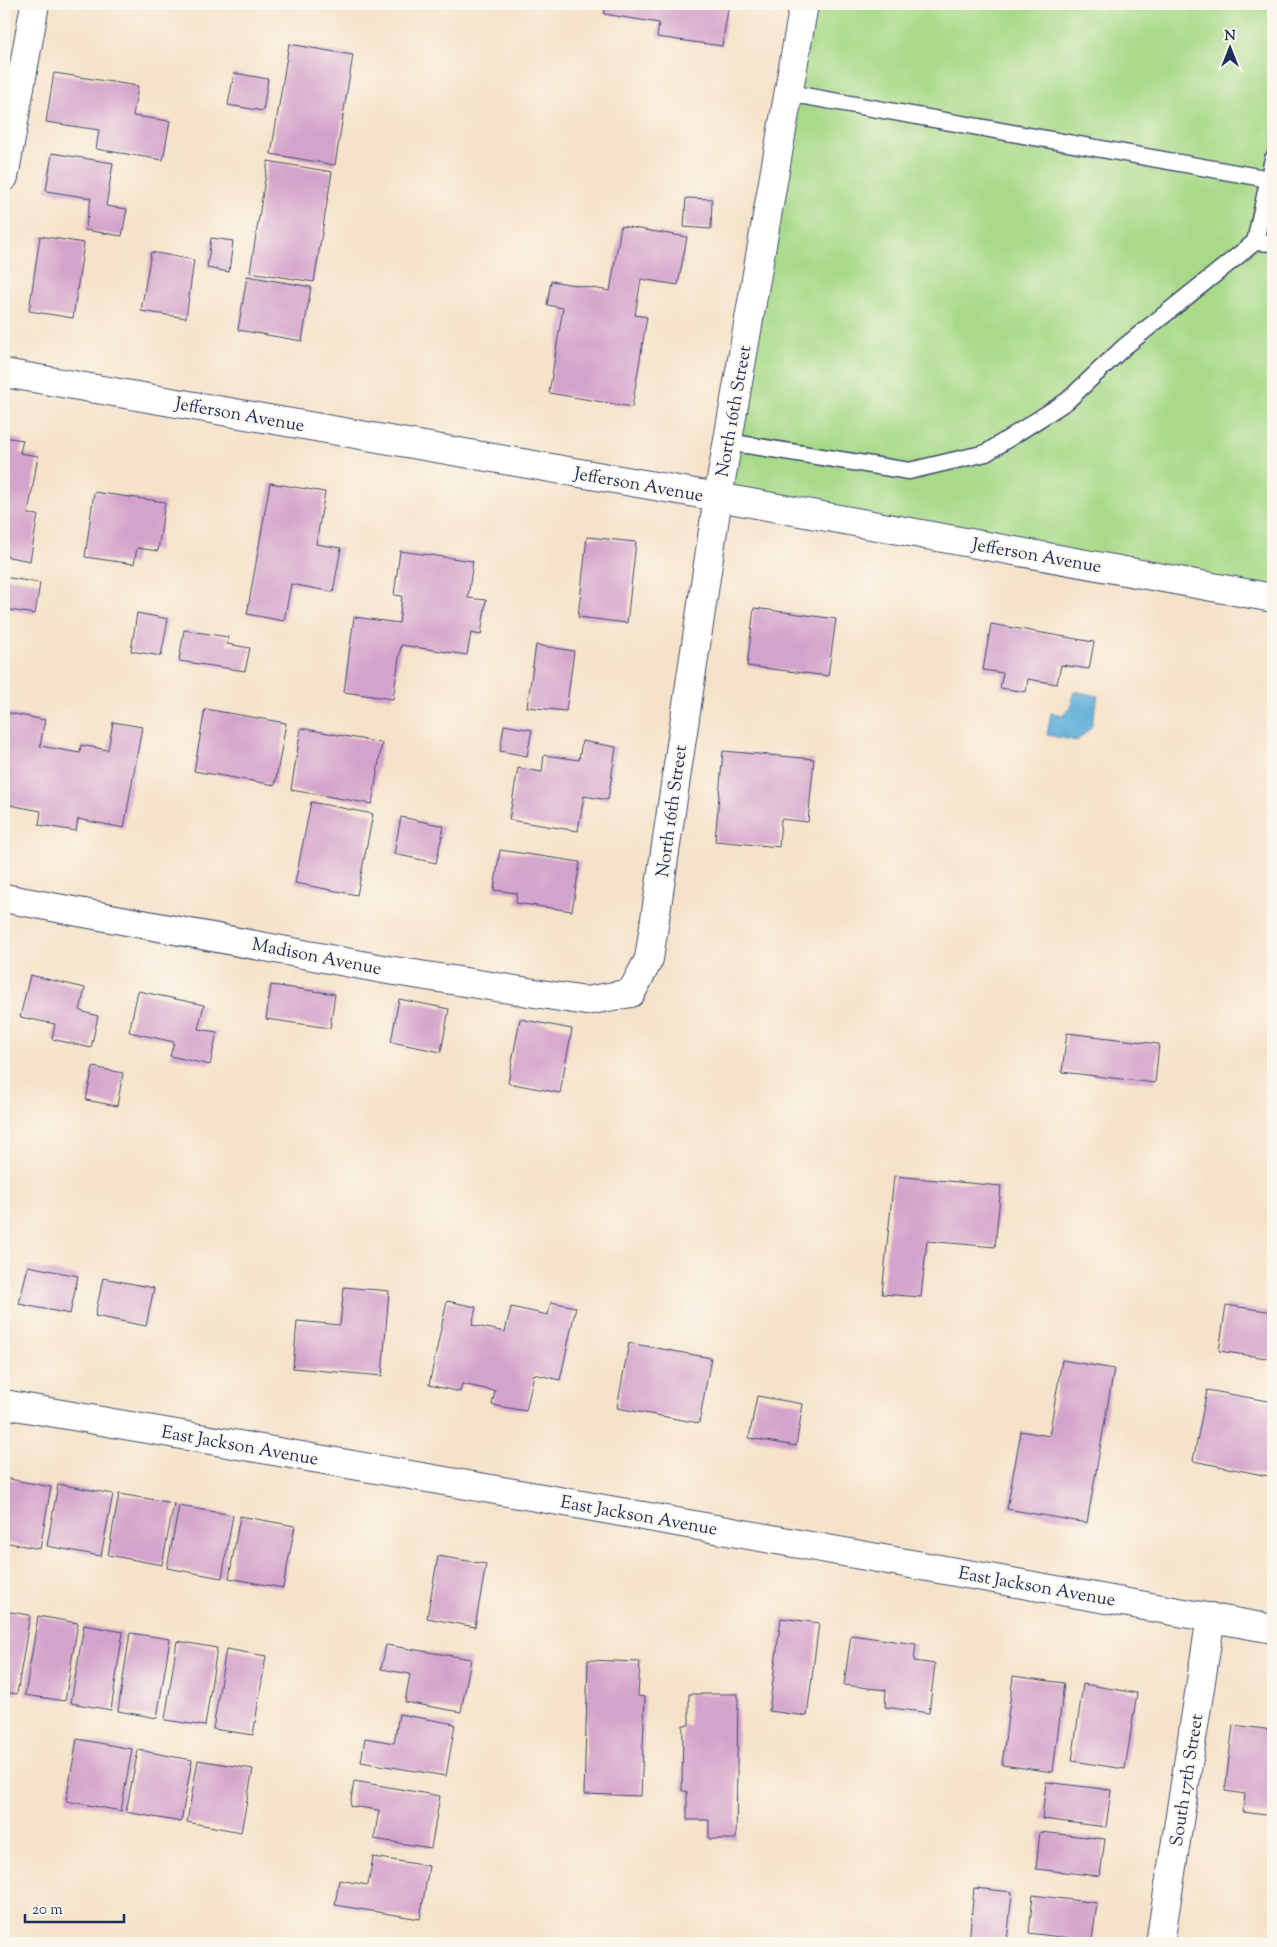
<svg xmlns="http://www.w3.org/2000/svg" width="1277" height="1947" font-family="'Sorts Mill Goudy',serif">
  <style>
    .green { fill: #a8da89; stroke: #628474 }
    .water { fill: #5dafd8; stroke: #3c6f9b }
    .building { fill: #d4a3cb }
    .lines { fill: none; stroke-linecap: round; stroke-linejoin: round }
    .lane-casing { stroke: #3c4a6e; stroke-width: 19 }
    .street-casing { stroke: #3c4a6e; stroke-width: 30 }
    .lane { stroke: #fff; stroke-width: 16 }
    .street { stroke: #fff; stroke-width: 28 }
    .labels { text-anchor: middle; stroke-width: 4; stroke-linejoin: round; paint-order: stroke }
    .street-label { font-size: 18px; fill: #1b2f5e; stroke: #fbf7ec }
  </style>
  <rect width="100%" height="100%" fill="#fbf7ec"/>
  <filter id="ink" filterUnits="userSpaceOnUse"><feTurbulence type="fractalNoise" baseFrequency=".02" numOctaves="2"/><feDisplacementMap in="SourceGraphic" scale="10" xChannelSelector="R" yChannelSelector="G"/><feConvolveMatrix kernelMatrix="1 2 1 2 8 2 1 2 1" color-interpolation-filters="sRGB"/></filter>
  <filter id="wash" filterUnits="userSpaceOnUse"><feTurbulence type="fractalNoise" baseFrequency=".0096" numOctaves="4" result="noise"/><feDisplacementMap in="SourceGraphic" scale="20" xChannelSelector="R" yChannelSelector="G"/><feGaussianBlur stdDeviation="1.12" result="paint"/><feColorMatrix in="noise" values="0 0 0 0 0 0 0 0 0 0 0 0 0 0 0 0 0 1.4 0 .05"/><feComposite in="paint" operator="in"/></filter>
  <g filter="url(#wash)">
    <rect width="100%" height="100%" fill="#f6e2c9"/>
    <path class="green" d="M804 4H1273V598L718 497Z"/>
    <path class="water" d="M1074 691 1098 696 1091 728 1077 741 1047 735 1051 713 1062 715 1070 709Z"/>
    <g id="blocks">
      <g class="building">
        <path d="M606 4H729L722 46 657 37 659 23 604 14Z"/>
        <path d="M289 44 353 55 335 165 271 154Z"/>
        <path d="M54 73 138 86 133 116 170 121 163 160 96 149 99 130 46 122Z"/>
        <path d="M234 73 268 79 263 111 228 105Z"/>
        <path d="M52 153 113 163 106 206 127 209 122 236 85 230 91 198 46 191Z"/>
        <path d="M268 161 332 172 314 282 250 272Z"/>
        <path d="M686 198 712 199 711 229 684 227Z"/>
        <path d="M621 226 687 237 678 285 641 279 635 315 647 317 632 407 549 393 563 308 547 305 551 281 610 291Z"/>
        <path d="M40 236 84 243 73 318 29 311Z"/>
        <path d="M211 238 233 241 229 272 207 268Z"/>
        <path d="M151 252 194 260 186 318 141 311Z"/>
        <path d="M247 276 311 287 302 341 238 330Z"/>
        <path d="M4 437 23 440 20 453 38 456 28 514 38 515 30 561 4 556Z"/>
        <path d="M270 483 325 492 316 544 341 548 333 592 291 584 284 621 247 614Z"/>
        <path d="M94 492 165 502 158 551 137 548 134 564 85 557Z"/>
        <path d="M587 537 636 542 627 623 578 617Z"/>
        <path d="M400 551 473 561 468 598 486 600 481 635 471 633 467 655 401 645 393 699 344 692 354 617 399 623 402 596 394 595Z"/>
        <path d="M4 577 40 583 35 614 4 609Z"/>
        <path d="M754 608 836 619 828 676 747 666Z"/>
        <path d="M137 613 168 619 161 656 131 651Z"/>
        <path d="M991 624 1094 642 1089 669 1061 665 1057 684 1028 679 1026 692 1000 688 1003 673 983 670Z"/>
        <path d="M184 630 228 637 227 644 250 648 245 671 179 661Z"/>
        <path d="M536 645 574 651 566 711 527 707Z"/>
        <path d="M205 709 286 723 275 785 194 771Z"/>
        <path d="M4 712 45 720 40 746 80 753 81 745 108 750 113 722 142 727 124 828 78 819 76 831 39 825 41 811 4 804Z"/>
        <path d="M504 725 532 730 527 756 500 751Z"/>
        <path d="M301 728 382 743 372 804 291 790Z"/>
        <path d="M582 741 616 747 608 800 584 796 578 831 509 820 518 768 542 772 544 755 579 760Z"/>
        <path d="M723 751 814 759 808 822 781 819 779 847 715 841Z"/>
        <path d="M311 802 373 814 357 895 295 883Z"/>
        <path d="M401 817 444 826 436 863 394 854Z"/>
        <path d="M500 850 580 862 572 911 516 903 517 893 494 890Z"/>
        <path d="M30 975 85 988 80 1011 98 1016 91 1048 52 1039 55 1024 20 1017Z"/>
        <path d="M271 985 335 994 330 1028 266 1019Z"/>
        <path d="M138 991 204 1005 198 1029 217 1032 210 1065 170 1056 174 1042 129 1032Z"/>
        <path d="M399 999 449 1009 441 1052 391 1042Z"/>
        <path d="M520 1019 572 1029 560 1093 508 1083Z"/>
        <path d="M1067 1033 1159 1044 1155 1083 1062 1072Z"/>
        <path d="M93 1067 123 1073 117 1106 86 1100Z"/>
        <path d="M894 1176 1001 1186 995 1247 927 1241 921 1297 882 1294Z"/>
        <path d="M28 1266 78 1276 70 1314 19 1304Z"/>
        <path d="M103 1278 154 1288 146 1326 95 1316Z"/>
        <path d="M344 1287 389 1291 382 1376 293 1368 297 1321 340 1325Z"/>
        <path d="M447 1301 476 1307 472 1325 505 1332 511 1307 548 1315 551 1302 576 1307 560 1380 534 1374 526 1411 492 1405 495 1391 462 1384 460 1392 429 1385Z"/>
        <path d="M1226 1305 1273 1312V1359L1219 1351Z"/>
        <path d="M629 1343 711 1358 699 1423 617 1408Z"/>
        <path d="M1062 1360 1114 1369 1087 1523 1007 1509 1021 1431 1049 1436Z"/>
        <path d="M1207 1390 1273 1402V1477L1193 1461Z"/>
        <path d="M757 1396 803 1404 796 1446 749 1438Z"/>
        <path d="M4 1478 51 1487 40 1549 4 1542Z"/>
        <path d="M58 1484 113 1494 101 1556 47 1546Z"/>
        <path d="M119 1494 174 1503 162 1565 108 1555Z"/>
        <path d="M179 1506 233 1515 222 1578 167 1568Z"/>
        <path d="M240 1516 295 1526 283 1588 229 1578Z"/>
        <path d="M438 1556 486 1564 475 1627 427 1618Z"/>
        <path d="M4 1611 30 1615 17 1694 4 1692Z"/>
        <path d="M38 1616 78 1623 65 1701 25 1695Z"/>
        <path d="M781 1618 819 1623 807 1716 769 1711Z"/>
        <path d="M84 1625 123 1632 111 1710 71 1703Z"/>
        <path d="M130 1633 170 1639 157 1718 118 1711Z"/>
        <path d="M851 1635 916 1644 914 1661 935 1664 929 1713 885 1707 886 1690 844 1685Z"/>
        <path d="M177 1641 217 1648 205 1726 165 1720Z"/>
        <path d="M386 1645 471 1659 461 1712 405 1702 410 1674 381 1669Z"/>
        <path d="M226 1649 266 1656 253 1735 213 1729Z"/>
        <path d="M588 1660 640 1662 638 1696 645 1697 641 1796 584 1794Z"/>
        <path d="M1013 1676 1064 1683 1053 1772 1002 1765Z"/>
        <path d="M1083 1684 1137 1693 1125 1769 1072 1761Z"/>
        <path d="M689 1694H738L736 1839H709V1820H687V1791H682L683 1725H689Z"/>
        <path d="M399 1714 455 1724 446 1776 361 1762 365 1738 394 1743Z"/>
        <path d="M1233 1725 1273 1730V1816L1243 1812 1245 1794 1225 1791Z"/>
        <path d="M77 1739 132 1749 121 1811 66 1801Z"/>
        <path d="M138 1750 192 1760 181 1822 126 1812Z"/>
        <path d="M198 1760 253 1769 241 1832 187 1822Z"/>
        <path d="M354 1781 440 1796 431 1848 374 1839 379 1810 350 1806Z"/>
        <path d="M1046 1782 1111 1790 1106 1827 1042 1819Z"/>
        <path d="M1040 1832 1105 1839 1100 1876 1036 1869Z"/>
        <path d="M373 1857 429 1866 420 1919 335 1905 339 1880 368 1885Z"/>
        <path d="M974 1888 1012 1892 1007 1943H969Z"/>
        <path d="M1033 1895 1097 1903 1092 1941 1029 1933Z"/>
      </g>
    </g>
  </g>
  <g filter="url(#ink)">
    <use href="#blocks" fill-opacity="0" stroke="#3c4a6e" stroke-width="1"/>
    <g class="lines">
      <defs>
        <g id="lane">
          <path d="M788 93 1269 179"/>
          <path d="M1255 242 1273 159"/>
          <path d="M728 442 909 471 986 453 1067 401 1124 347 1255 242 1273 243"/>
        </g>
        <g id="street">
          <path d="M4 177 35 4"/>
          <path d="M4 373 718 497 1273 598"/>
          <path d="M4 898 388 970 586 1001 631 993 649 959 718 497 804 4"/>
          <path d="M4 1404 565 1502 1273 1629"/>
          <path d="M1160 1943 1211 1617"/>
        </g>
      </defs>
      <use href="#lane" class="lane-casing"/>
      <use href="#street" class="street-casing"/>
      <use href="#lane" class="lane"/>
      <use href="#street" class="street"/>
    </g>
  </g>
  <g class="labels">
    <g class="street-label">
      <text transform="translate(733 411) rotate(-80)" y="6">North 16th Street</text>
      <text transform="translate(240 414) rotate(10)" y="6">Jefferson Avenue</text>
      <text transform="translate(639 484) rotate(10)" y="6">Jefferson Avenue</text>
      <text transform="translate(1037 555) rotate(10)" y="6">Jefferson Avenue</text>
      <text transform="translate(671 811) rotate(-82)" y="6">North 16th Street</text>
      <text transform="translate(317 956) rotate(11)" y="6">Madison Avenue</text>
      <text transform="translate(240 1445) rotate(10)" y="6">East Jackson Avenue</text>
      <text transform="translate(639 1515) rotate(10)" y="6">East Jackson Avenue</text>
      <text transform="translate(1037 1586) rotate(10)" y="6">East Jackson Avenue</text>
      <text transform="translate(1186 1780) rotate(-81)" y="6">South 17th Street</text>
    </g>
  </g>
  <rect width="1277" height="1947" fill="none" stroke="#fbf7ec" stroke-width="20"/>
  <g transform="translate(1230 48)" stroke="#fbf7ec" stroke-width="4" paint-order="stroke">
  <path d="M0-4L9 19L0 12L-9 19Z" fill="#1b2f5e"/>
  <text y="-8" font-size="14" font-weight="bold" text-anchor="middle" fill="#1b2f5e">N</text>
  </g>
  <path d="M25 1914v8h99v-8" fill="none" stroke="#1b2f5e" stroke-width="2.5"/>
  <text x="32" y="1914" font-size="15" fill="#1b2f5e" stroke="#fbf7ec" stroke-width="4" paint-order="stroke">20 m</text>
</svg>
